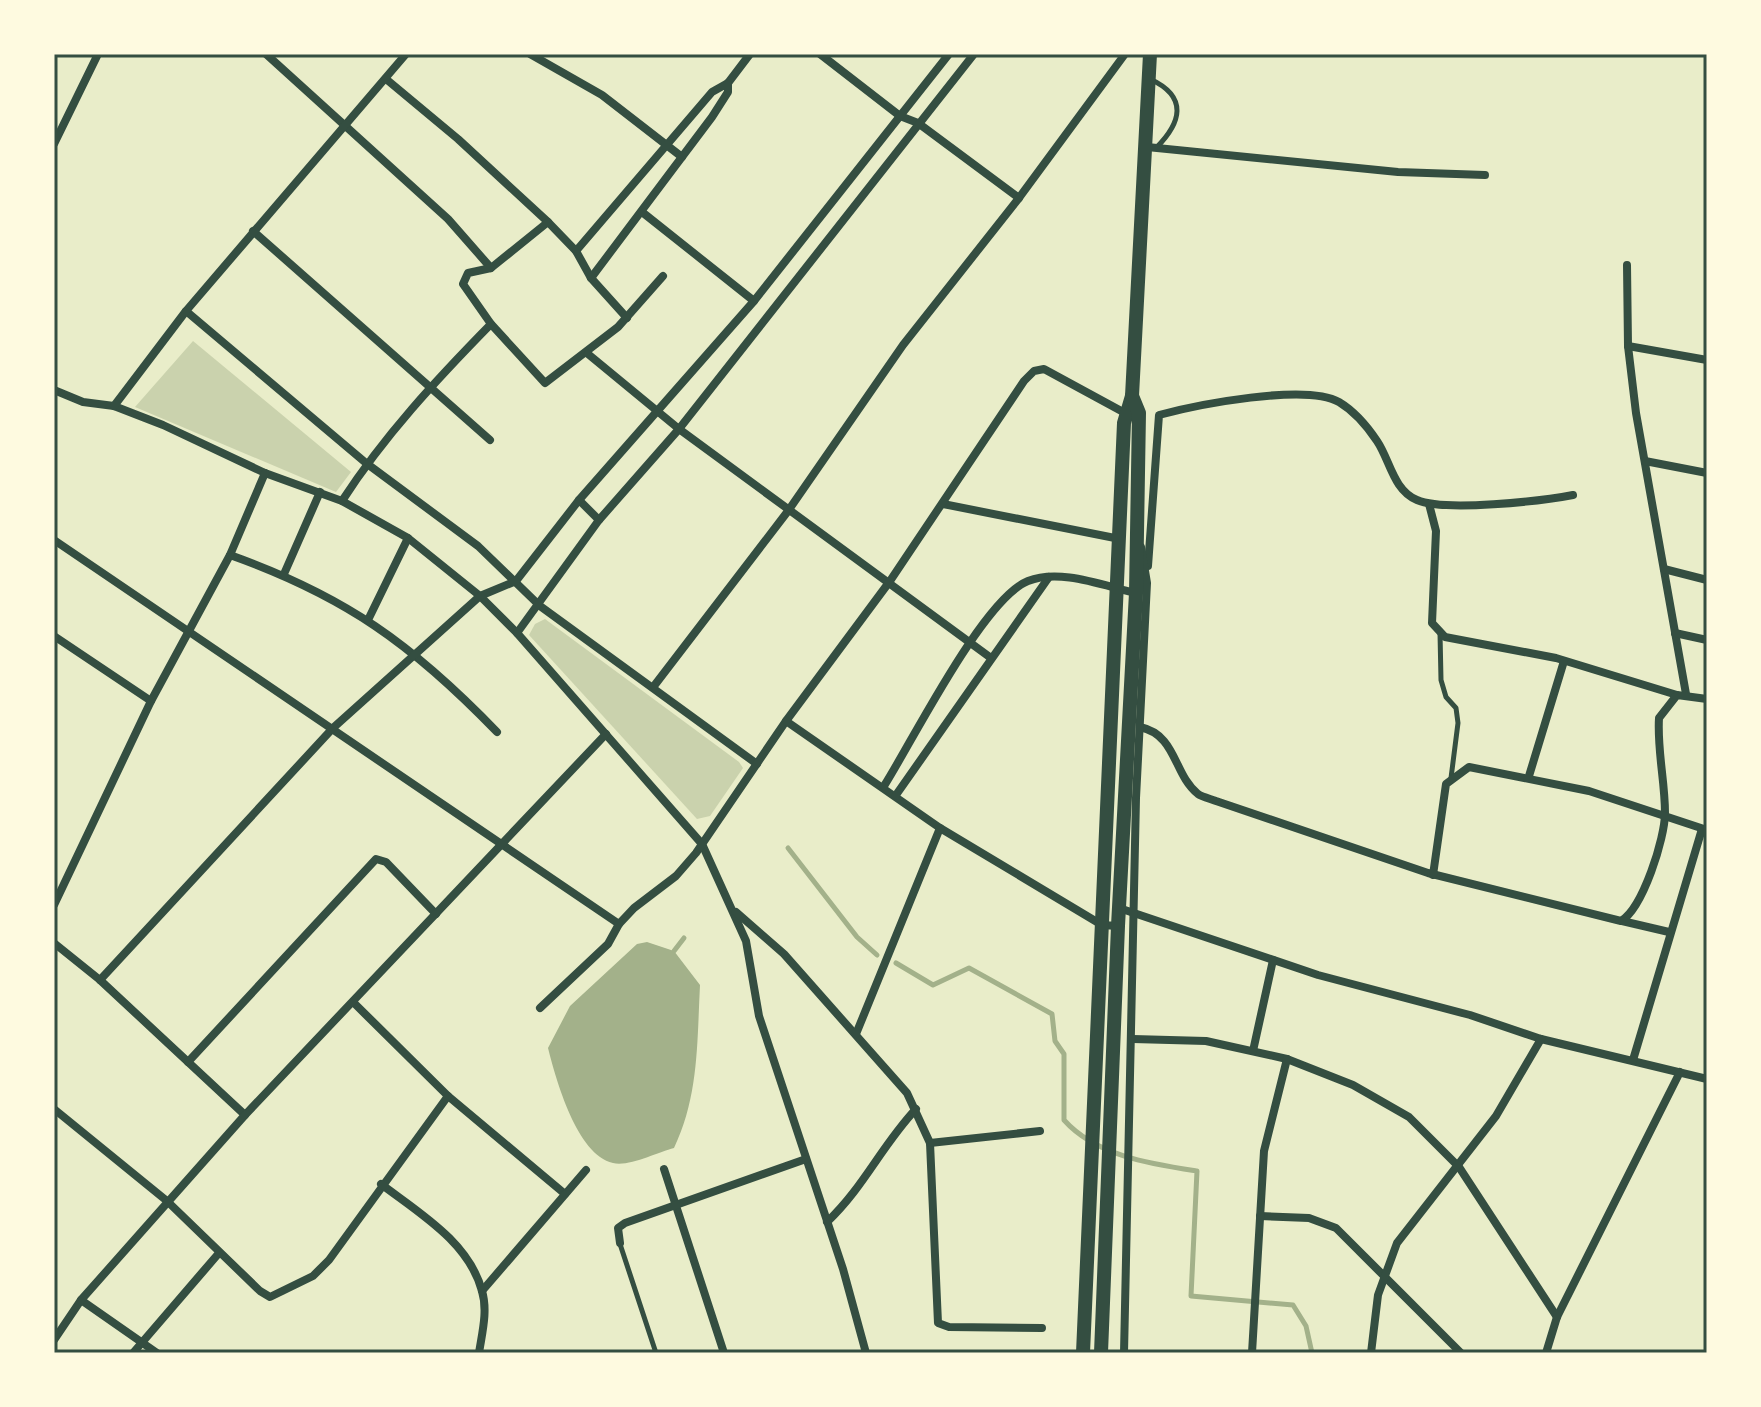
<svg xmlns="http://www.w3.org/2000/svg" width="1761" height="1407" font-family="'PT Sans Narrow',sans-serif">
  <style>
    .green { fill: #cad2ad }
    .water { fill: #a3b18a }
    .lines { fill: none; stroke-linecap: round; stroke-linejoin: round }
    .stream { stroke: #a3b18a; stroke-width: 5 }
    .service { stroke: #344e41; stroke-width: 5 }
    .minor { stroke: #344e41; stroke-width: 8 }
    .primary { stroke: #344e41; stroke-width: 14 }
    .neatline { fill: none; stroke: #344e41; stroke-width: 3 }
  </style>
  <rect width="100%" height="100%" fill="#e9edc9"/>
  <g class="green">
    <path d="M193 341 351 472 336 492 135 407Z"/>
    <path d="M545 619 739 762 743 768 710 816 697 819 529 635 535 624Z"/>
  </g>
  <path class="water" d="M647 942 674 951 700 985C697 1042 699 1096 674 1148 658 1152 629 1167 613 1163 577 1155 556 1080 548 1048L570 1006 637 944Z"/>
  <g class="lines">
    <g class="stream">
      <path d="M788 848 857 937 877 955"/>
      <path d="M674 951 684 938"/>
      <path d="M896 963 933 985 969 968 1052 1014 1055 1041 1064 1054V1120C1096 1156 1151 1164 1197 1171L1191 1296 1293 1305 1306 1326 1312 1353"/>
    </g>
    <g class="service">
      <path d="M1150 79C1189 97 1181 123 1156 148"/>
      <path d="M1440 633 1441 680 1446 697 1456 708 1458 723 1451 778"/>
      <path d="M620 1244 656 1353"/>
    </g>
    <g class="minor">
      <path d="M266 54 448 219 491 268"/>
      <path d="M530 54 602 95 682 157"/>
      <path d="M820 54 900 116 918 123 1019 198"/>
      <path d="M386 79 458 139 548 222 576 251 591 278 627 318"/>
      <path d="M54 144 98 54"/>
      <path d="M1147 147 1398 172 1485 175"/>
      <path d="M642 212 754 301"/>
      <path d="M548 222 491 268 468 273 463 284 491 324 545 383 618 327 663 276"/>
      <path d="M253 231 490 440"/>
      <path d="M576 251 712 92 728 83 750 54"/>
      <path d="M1627 265 1628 346 1636 413 1686 694"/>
      <path d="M591 278 712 117 728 92V83"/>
      <path d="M186 311 366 463 478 546 540 606 757 764"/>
      <path d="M1628 346 1707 360"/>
      <path d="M588 354 679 429 991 658"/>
      <path d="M54 390 83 402 114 406 163 425 265 473 342 501 408 538 480 596 517 633 702 844 746 941 759 1016 843 1269 866 1353"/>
      <path d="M114 406 186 311 406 54"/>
      <path d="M1645 461 1707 473"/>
      <path d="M579 500 599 520"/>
      <path d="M342 501C384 436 437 379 491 324"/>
      <path d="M943 504 1120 539"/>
      <path d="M1429 504 1436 531 1432 623 1445 637 1556 658 1677 695"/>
      <path d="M54 540 619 924 634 908 676 876 696 853 786 721 890 581 1024 381 1034 371 1044 369 1125 413"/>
      <path d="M230 555C345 596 412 644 497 732"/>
      <path d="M1148 566 1159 415C1196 405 1306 383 1339 402 1354 411 1367 426 1377 441 1390 460 1393 490 1417 500 1444 512 1542 501 1573 495"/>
      <path d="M1664 569 1707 580"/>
      <path d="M284 574 320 492"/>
      <path d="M516 581 579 500 754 301 949 54"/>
      <path d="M368 620 408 538"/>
      <path d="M517 633 599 520 679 429 974 54"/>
      <path d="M1675 633 1707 640"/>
      <path d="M54 636 151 701"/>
      <path d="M654 686 788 511 903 345 1019 198 1125 54"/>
      <path d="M786 721 940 828 1102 925 1118 926"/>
      <path d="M1140 727C1177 735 1173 774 1198 794 1202 797 1211 799 1216 801L1428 873 1621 921C1643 908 1665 838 1665 813 1665 781 1657 750 1659 718L1677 695 1707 699"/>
      <path d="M1529 776 1564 661"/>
      <path d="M884 786C912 742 983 599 1028 581 1060 568 1104 586 1136 593"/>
      <path d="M896 795 1049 577"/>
      <path d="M1433 875 1446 784 1469 767 1589 791 1707 830"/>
      <path d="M54 905 151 701 230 555 265 473"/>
      <path d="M1119 908 1318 975 1470 1015 1541 1039 1707 1079"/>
      <path d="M736 912 784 954 907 1093 930 1143 938 1323 949 1327 1042 1328"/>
      <path d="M1622 921 1669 932"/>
      <path d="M54 943 100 980 245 1115"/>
      <path d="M100 980 333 728 480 596 516 581"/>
      <path d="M354 1003 448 1096 565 1194"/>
      <path d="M540 1008 608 944 619 924"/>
      <path d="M856 1034 940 828"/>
      <path d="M1133 1039 1206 1041 1287 1059 1353 1085 1409 1117 1459 1167 1557 1317"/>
      <path d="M1253 1051 1273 960"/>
      <path d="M1633 1060 1702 829"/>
      <path d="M188 1062 376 859 386 862 436 914"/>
      <path d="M54 1109 167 1201 260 1291 270 1297 313 1276 329 1260 448 1096"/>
      <path d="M930 1143 1040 1131"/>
      <path d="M664 1169 724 1353"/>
      <path d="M381 1184C419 1213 469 1242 482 1291 488 1311 482 1333 479 1353"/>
      <path d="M1260 1216 1309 1218 1336 1228 1461 1353"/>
      <path d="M827 1222C864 1187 882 1145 916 1109"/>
      <path d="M620 1243 618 1228 625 1223 806 1159"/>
      <path d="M482 1291 586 1170"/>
      <path d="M81 1300 157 1353"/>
      <path d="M54 1340 81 1300 245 1115 606 734"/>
      <path d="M133 1353 219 1253"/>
      <path d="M1124 1353 1136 798 1147 583 1141 547"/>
      <path d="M1252 1353 1264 1151 1287 1059"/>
      <path d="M1371 1353 1378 1295 1397 1243 1496 1116 1541 1039"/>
      <path d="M1546 1353 1557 1317 1680 1072"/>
    </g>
    <g class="primary">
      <path d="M1083 1353 1124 423 1132 396 1150 54"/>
      <path d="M1101 1353 1118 926 1136 593 1139 413 1132 396"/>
    </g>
  </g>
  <rect width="1761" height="1407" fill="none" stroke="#fefae0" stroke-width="112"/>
  <rect x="56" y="56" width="1649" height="1295" class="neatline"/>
</svg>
